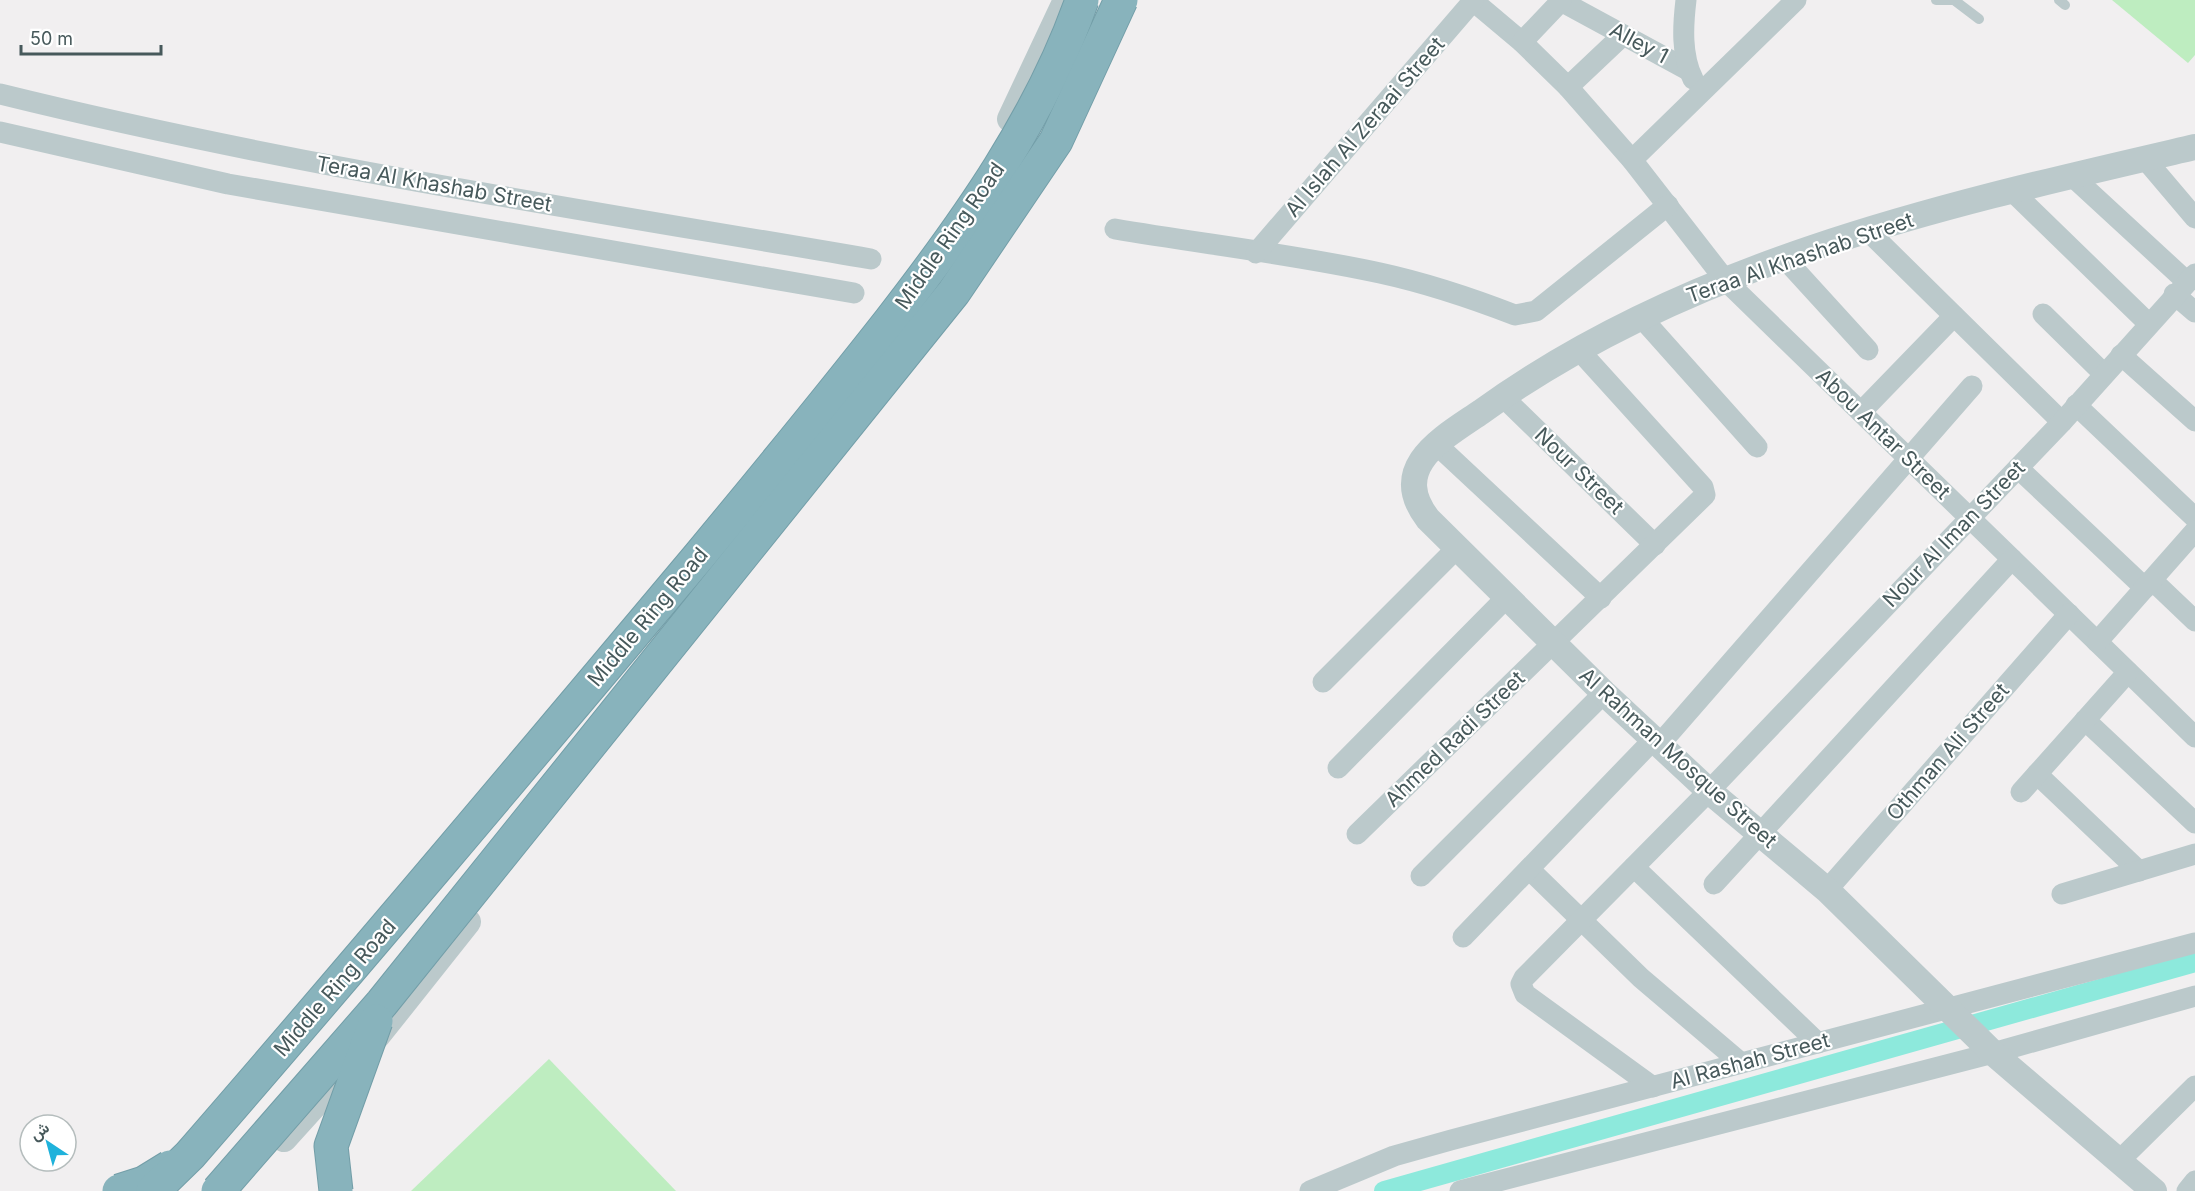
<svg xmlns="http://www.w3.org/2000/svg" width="2195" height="1191" font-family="Inter,Vazirmatn,sans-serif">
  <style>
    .green { fill: #beedc0 }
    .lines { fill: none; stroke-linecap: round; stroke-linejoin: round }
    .canal { stroke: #8de9dc; stroke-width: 20 }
    .service { stroke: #bbc9cb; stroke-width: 10 }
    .minor { stroke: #bbc9cb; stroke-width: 21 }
    .tertiary { stroke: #bbc9cb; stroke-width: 26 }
    .motorway-bridge-casing { stroke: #739ea8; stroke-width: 35; stroke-linecap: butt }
    .motorway-bridge { stroke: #88b3bc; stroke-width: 33 }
    .labels { text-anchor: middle; stroke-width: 4.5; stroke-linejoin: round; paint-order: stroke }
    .street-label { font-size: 21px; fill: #47595b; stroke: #fff }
  </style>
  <rect width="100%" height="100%" fill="#f1eff0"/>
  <g class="green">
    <path d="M2112 0H2195V55L2188 63Z"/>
    <path d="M549 1059 676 1191H411Z"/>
  </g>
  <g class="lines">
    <path class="canal" d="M1384 1191 2195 962"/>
    <g class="service">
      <path d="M1936 0H1952"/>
      <path d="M1954 0 1979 19"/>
      <path d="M2059 0 2065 5"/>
    </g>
    <g class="minor">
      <path d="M1472 0 1522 42 1568 87 1632 160 1726 281 2195 737"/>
      <path d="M1559 0 1688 70"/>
      <path d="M1686 0C1683 25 1681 55 1693 79"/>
      <path d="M1522 42 1561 1"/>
      <path d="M1568 87 1623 35"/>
      <path d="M0 94C287 165 580 209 871 259"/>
      <path d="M0 132 228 184 854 293"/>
      <path d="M2145 159 2195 218"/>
      <path d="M1632 160 1796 0"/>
      <path d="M2072 176 2186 281"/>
      <path d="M2011 190 2149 324"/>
      <path d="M1115 229C1203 244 1293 254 1380 273 1426 283 1471 298 1515 315L1536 311 1668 205"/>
      <path d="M1868 231 2062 422"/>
      <path d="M1256 253 1473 1"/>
      <path d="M1785 259 1868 350"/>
      <path d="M2174 294 2195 312"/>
      <path d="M2043 314 2104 374"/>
      <path d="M1640 316 1757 447"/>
      <path d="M2121 355 2195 421"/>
      <path d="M1502 396 1655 545"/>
      <path d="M2076 405 2195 518"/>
      <path d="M1861 412 1954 316"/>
      <path d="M1436 444 1601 598"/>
      <path d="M2018 468 2145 588"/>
      <path d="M2152 580 2195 621"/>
      <path d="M2097 642 2195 531"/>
      <path d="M1323 682 1457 548"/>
      <path d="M2085 720 2195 823"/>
      <path d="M1659 745 1972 386"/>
      <path d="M1338 768 1507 597"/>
      <path d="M2037 774 2139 871"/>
      <path d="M2021 792 2128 672"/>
      <path d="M1357 834 1705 495 1703 487 1578 349"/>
      <path d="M1634 867 1818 1043"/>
      <path d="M1529 869 1641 978 1741 1063"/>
      <path d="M1421 876 1604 693"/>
      <path d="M1714 884 2012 559"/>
      <path d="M1827 890 2069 614"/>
      <path d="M2062 894 2195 854"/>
      <path d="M1463 937 1654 739"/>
      <path d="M1653 1087 1525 994 1521 984 1524 978 1709 791 2062 422 2195 274"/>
      <path d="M2120 1160 2195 1086"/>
      <path d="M1310 1191 1394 1156 1451 1140 2195 943"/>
      <path d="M1460 1191 1993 1053 2195 996"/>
      <path d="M2187 1191 2195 1181"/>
    </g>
    <g class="tertiary">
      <path d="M1010 119 1066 0"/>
      <path d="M284 1139 379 1034 468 922"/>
      <path d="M2154 1191 1993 1053 1827 890 1709 791 1604 693 1428 519C1388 467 1443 438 1481 412 1689 261 1949 204 2195 147"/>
    </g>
    <defs>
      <g id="motorway-bridge">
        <path d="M119 1191 144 1183 170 1167"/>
        <path d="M153 1191 190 1155C362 957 531 756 700 555 764 478 828 400 890 321 966 223 1041 118 1082 0"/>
        <path d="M218 1191 382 1003 954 292 1056 141 1121 0"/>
        <path d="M336 1191 331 1146 376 1021"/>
      </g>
    </defs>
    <use href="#motorway-bridge" class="motorway-bridge-casing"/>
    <use href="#motorway-bridge" class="motorway-bridge"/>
  </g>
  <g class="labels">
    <g class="street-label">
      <text transform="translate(1639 43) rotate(28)" y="7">Alley 1</text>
      <text transform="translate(1365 127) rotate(-49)" y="7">Al Islah Al Zeraai Street</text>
      <text transform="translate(434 184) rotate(10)" y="7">Teraa Al Khashab Street</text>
      <text transform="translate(950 236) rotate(-55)" y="7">Middle Ring Road</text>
      <text transform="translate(1800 258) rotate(-19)" y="7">Teraa Al Khashab Street</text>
      <text transform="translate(1883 434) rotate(44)" y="7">Abou Antar Street</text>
      <text transform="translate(1579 471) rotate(44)" y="7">Nour Street</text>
      <text transform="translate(1954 534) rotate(-46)" y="7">Nour Al Iman Street</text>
      <text transform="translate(648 617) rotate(-50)" y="7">Middle Ring Road</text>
      <text transform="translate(1455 739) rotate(-44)" y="7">Ahmed Radi Street</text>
      <text transform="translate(1948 752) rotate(-49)" y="7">Othman Ali Street</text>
      <text transform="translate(1678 758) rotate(42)" y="7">Al Rahman Mosque Street</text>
      <text transform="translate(335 988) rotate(-49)" y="7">Middle Ring Road</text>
      <text transform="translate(1750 1061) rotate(-15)" y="7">Al Rashah Street</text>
    </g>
  </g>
  <g transform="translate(48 1143) rotate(324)"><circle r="28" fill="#ffffff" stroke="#b5bdbd" stroke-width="1.5"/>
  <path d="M0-4.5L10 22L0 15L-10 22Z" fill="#1fb2db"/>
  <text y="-9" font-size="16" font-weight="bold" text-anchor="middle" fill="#47595b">ش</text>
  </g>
  <path d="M21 45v9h140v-9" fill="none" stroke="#47595b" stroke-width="3"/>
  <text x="30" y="45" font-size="18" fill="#47595b" stroke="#ffffff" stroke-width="4.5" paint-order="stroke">50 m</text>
</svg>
